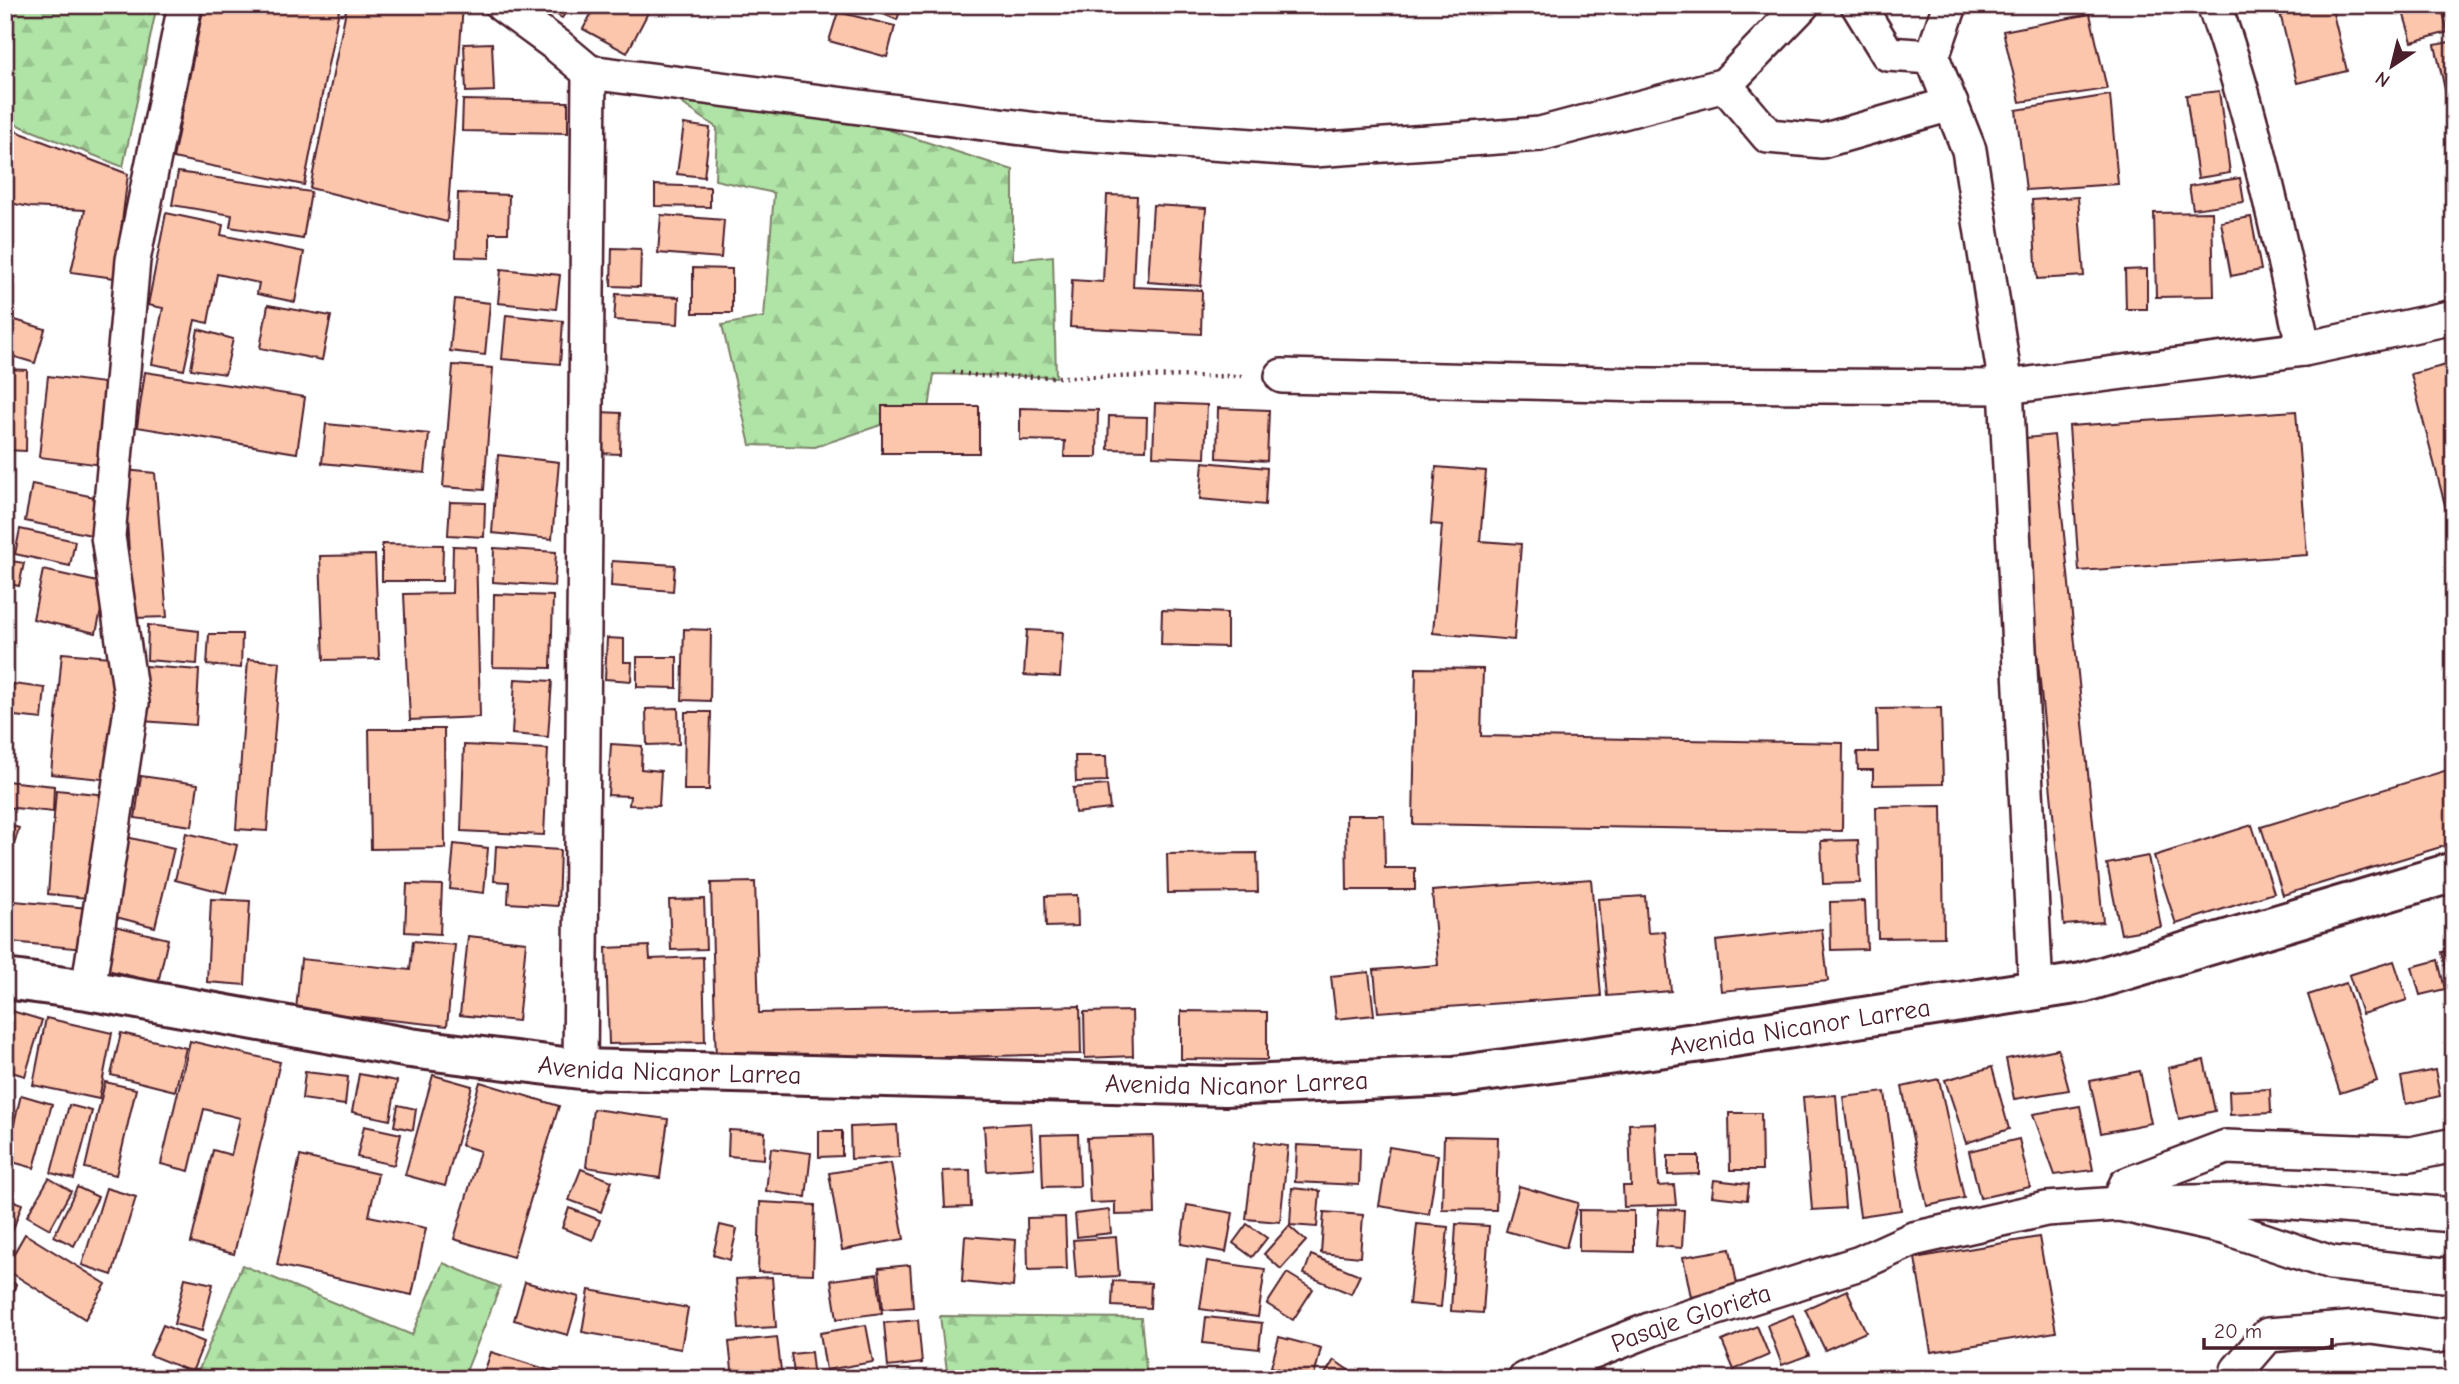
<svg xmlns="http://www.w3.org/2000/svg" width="2459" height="1384" font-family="'Comic Neue',sans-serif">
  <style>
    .forest { fill: url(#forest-firs); stroke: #7c8268; stroke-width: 2 }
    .building { fill: #fcc6ad; stroke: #4a1f2b; stroke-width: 2 }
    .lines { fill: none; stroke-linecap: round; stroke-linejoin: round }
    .street-casing { stroke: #4a1f2b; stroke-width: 38 }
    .secondary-casing { stroke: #4a1f2b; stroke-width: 44 }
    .path { stroke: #4a1f2b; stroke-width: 4.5; stroke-dasharray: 2 5; stroke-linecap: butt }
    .street { stroke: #fff; stroke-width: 33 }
    .secondary { stroke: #fff; stroke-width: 38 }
    .labels { text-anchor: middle; stroke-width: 7; stroke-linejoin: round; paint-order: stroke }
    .street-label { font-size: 26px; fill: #4a1f2b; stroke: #fff }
  </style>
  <defs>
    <pattern id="forest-firs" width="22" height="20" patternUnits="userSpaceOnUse" patternTransform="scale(1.75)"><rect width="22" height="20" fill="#afe4a6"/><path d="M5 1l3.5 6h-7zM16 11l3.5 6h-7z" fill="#98c38f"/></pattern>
  </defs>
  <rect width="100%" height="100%" fill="#fff"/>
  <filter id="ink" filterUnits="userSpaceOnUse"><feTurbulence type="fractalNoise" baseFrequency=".0143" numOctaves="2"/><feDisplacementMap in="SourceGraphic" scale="14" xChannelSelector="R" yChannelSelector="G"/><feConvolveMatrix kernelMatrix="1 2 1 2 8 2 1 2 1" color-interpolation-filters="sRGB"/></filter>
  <g filter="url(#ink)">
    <g class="forest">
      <path d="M5 5H157L123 167 5 120Z"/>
      <path d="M676 99 846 116 1013 170V260L1053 256 1056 377 934 374 929 409 815 447 750 445 722 325 764 317 774 193 715 180 717 128Z"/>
      <path d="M443 1263 500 1287 463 1379H195L242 1265 412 1335Z"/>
      <path d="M940 1316 1141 1318 1147 1379H948Z"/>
    </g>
    <g class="building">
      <path d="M204 5H340L304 185 173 158Z"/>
      <path d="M347 5H463L447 222 310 188Z"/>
      <path d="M541 5H571L562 18Z"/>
      <path d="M596 5H652L627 53 583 29Z"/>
      <path d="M878 5H902L897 20 876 11Z"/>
      <path d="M2278 5H2331L2347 71 2297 83Z"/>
      <path d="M2401 5H2441L2448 32 2412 42Z"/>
      <path d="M838 12 895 26 887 57 829 41Z"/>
      <path d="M2090 14 2107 89 2020 102 2003 31Z"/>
      <path d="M2454 41V111L2450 112 2435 45Z"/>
      <path d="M492 43 494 91 466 92 464 44Z"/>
      <path d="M2219 91 2230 173 2198 178 2186 95Z"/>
      <path d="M2110 95 2118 184 2026 190 2016 110Z"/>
      <path d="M463 100 568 102V133L462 131Z"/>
      <path d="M684 124 710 128 704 177 677 174Z"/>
      <path d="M5 127 128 174 115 278 71 272 85 210 30 207 5 202Z"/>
      <path d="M178 172 311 192 303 239 230 227 232 215 172 205Z"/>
      <path d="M2240 178 2244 202 2193 209 2189 186Z"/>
      <path d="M655 185 710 187V207L655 206Z"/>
      <path d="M458 193 509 195 508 233H490V258L456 257Z"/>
      <path d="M1107 195 1137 196 1133 287 1202 290 1201 334 1070 327 1072 280 1103 282Z"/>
      <path d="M2078 197 2084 276 2037 279 2032 200Z"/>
      <path d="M1153 205 1206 208 1201 286 1148 282Z"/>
      <path d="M2212 212 2214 296 2156 297 2154 213Z"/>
      <path d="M166 213 223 225 221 235 304 252 295 302 257 294 259 283 217 274 208 323 195 320 184 370 152 364 163 308 148 305Z"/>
      <path d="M661 215 724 220 721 258 658 253Z"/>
      <path d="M2251 217 2261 270 2231 276 2221 222Z"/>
      <path d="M612 248 641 249 640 287 611 286Z"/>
      <path d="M693 268 732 269V313H693Z"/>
      <path d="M501 269 560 275 556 309 498 303Z"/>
      <path d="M2147 269V309H2126L2125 270Z"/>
      <path d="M616 294 679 297 678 324 614 320Z"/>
      <path d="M455 299 490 303 485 355 450 351Z"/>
      <path d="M268 305 331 316 322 360 260 348Z"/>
      <path d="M506 315 563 321 560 364 502 359Z"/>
      <path d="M5 317 45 329 35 363 5 354Z"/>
      <path d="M198 329 233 339 225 374 191 369Z"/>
      <path d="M2454 363V540L2411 374Z"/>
      <path d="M453 365 493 368 484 490 443 487Z"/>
      <path d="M5 369 27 370 26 451 5 450Z"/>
      <path d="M145 372 305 397 297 453 137 427Z"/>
      <path d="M48 376 112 384 102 465 39 457Z"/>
      <path d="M1155 403 1207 405 1205 458 1153 456Z"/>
      <rect x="882" y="406" width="97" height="47"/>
      <path d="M1020 408 1098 410 1097 457H1064L1065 441 1020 440Z"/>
      <path d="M1218 408 1269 410 1267 461 1217 458Z"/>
      <path d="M2296 411 2307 555 2079 571 2069 426Z"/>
      <path d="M599 412 621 413 620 454 598 453Z"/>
      <path d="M1109 416 1147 417 1146 450 1108 449Z"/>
      <path d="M326 424 429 434 425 473 322 463Z"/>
      <path d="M2054 435 2103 922 2064 925 2016 439Z"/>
      <path d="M498 455 559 462 552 539 492 533Z"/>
      <path d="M1203 462 1267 468 1265 505 1200 499Z"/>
      <path d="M1436 467 1486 471 1480 541 1521 544 1514 640 1433 633 1442 525 1431 524Z"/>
      <path d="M124 470 155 473 167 617 133 618Z"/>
      <path d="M32 484 99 498 91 535 25 521Z"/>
      <path d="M450 502 485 503 484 537 448 535Z"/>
      <path d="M20 529 75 541 70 566 15 554Z"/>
      <path d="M382 544 443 545 442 581H382Z"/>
      <path d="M453 546 476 547 480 717 410 720 404 594 452 593Z"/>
      <path d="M494 548 556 552 554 586 493 582Z"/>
      <path d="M375 555 379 659 324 660 320 556Z"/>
      <path d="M5 560 24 563 19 586 5 583Z"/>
      <path d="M612 561 675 565 673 591 611 586Z"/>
      <path d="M43 570 107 584 96 633 33 619Z"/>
      <path d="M494 594 553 596 551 668 493 667Z"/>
      <path d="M1162 610 1227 613V647L1161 645Z"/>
      <path d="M148 625 199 631 197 664 147 660Z"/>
      <path d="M684 629 711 630 710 701 682 700Z"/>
      <path d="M1027 630 1063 632 1060 677 1024 675Z"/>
      <path d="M209 634H242L241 668 207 665Z"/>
      <path d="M607 638 624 639V662H632L631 681 605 679Z"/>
      <path d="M62 653 123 658 112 780 51 774Z"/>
      <path d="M637 657H677V688L637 687Z"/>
      <path d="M248 659 280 662 267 831 236 829Z"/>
      <path d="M145 666 199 670 196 725 142 721Z"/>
      <path d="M1416 668 1483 669 1481 736 1843 743 1842 831 1413 824Z"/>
      <path d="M515 679 552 681 548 737 512 734Z"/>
      <path d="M5 683 45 688 42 719 5 715Z"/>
      <path d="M678 708 679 744 647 745 646 709Z"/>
      <path d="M1941 708 1943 784 1873 785V770H1858L1857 752H1878L1877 709Z"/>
      <path d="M685 712H711L709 790H684Z"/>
      <path d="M369 729H444L445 848 371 849Z"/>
      <path d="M611 744 642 746 641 769 661 771 659 806 629 805 630 796 608 795Z"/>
      <path d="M464 745 548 749 544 835 461 831Z"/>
      <path d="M1075 756H1106L1107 781 1076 782Z"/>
      <path d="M2454 768V843L2283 895 2261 827Z"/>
      <path d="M141 776 198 784 192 826 135 818Z"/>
      <path d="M6 781 54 786 53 812 5 807Z"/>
      <path d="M1107 785 1110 809 1075 813 1073 788Z"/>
      <path d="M56 790 107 795 97 899 48 894Z"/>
      <path d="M1942 806 1944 937 1878 938 1876 807Z"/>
      <path d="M1346 815H1384L1385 868H1415V890H1347Z"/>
      <path d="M5 824 19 828 5 876Z"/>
      <path d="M2252 825 2274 893 2176 924 2154 856Z"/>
      <path d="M186 833 237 845 226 893 175 880Z"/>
      <path d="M122 836 174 848 155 927 104 914Z"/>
      <path d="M1858 840 1860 883 1823 884 1821 841Z"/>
      <path d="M454 844 488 848 484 893 450 889Z"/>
      <path d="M496 846 560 850 558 906 508 903 509 882 494 881Z"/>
      <path d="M1257 853 1258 892 1168 893 1167 854Z"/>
      <path d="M2148 856 2161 927 2121 934 2107 864Z"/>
      <path d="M1591 879 1601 996 1378 1012 1374 970 1438 965 1432 891Z"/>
      <path d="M755 882 759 1013 1080 1006 1081 1054 716 1062 711 883Z"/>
      <path d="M407 884 442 885 440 934 405 932Z"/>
      <path d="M1077 895 1078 926 1046 927 1045 896Z"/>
      <path d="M1645 896 1648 933 1665 932 1671 991 1607 996 1598 899Z"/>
      <path d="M211 899 250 901 245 985 207 982Z"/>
      <path d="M704 899 706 949 671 950 669 900Z"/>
      <path d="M14 901 88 908 84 949 11 942Z"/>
      <path d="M1865 901 1867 949 1831 950 1830 902Z"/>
      <path d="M107 924 168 939 158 983 96 967Z"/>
      <path d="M1822 929 1828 981 1721 991 1716 941Z"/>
      <path d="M468 936 526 942 518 1021 460 1015Z"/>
      <path d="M413 941 455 945 447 1026 296 1010 301 959 410 970Z"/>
      <path d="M649 946 650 959 703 957 705 1042 609 1044 606 948Z"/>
      <path d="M2454 949V999L2442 952Z"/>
      <path d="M2438 960 2445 989 2420 995 2412 967Z"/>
      <path d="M2394 961 2407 1000 2362 1014 2349 975Z"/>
      <path d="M1369 972 1374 1015 1336 1019 1331 976Z"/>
      <path d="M2346 983 2377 1081 2340 1093 2308 995Z"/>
      <path d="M5 1009 42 1020 25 1076 5 1070Z"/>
      <path d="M1132 1011 1133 1056 1085 1058 1084 1012Z"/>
      <path d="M1181 1011 1267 1012V1060L1181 1059Z"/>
      <path d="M46 1018 112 1033 99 1099 33 1085Z"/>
      <path d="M121 1033 186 1048 175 1091 111 1075Z"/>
      <path d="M190 1041 280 1062 234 1254 191 1243 213 1150 231 1155 240 1118 204 1109 189 1171 161 1164Z"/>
      <path d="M2058 1049 2069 1090 2014 1099 2006 1059Z"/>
      <path d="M2204 1060 2215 1111 2179 1119 2168 1068Z"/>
      <path d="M1992 1067 2009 1129 1966 1143 1945 1080Z"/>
      <path d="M2435 1070 2440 1096 2406 1104 2401 1077Z"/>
      <path d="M2140 1071 2151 1123 2101 1133 2090 1081Z"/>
      <path d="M305 1072 348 1077 345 1105 302 1099Z"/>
      <path d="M359 1074 397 1081 390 1120 352 1112Z"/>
      <path d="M433 1075 472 1086 445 1186 405 1175Z"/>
      <path d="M1939 1079 1964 1198 1927 1206 1902 1087Z"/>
      <path d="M105 1082 136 1089 116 1175 85 1168Z"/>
      <path d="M480 1082 559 1106 513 1257 454 1239 480 1151 461 1145Z"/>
      <path d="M2270 1089 2271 1113 2230 1115 2229 1091Z"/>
      <path d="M1885 1092 1901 1210 1860 1216 1843 1097Z"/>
      <path d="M21 1095 52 1104 34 1168 5 1160Z"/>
      <path d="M1836 1095 1845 1208 1812 1210 1803 1097Z"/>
      <path d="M69 1105 92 1111 74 1179 51 1173Z"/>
      <path d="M398 1105 416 1109 413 1130 394 1126Z"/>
      <path d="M2080 1106 2093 1170 2055 1175 2033 1114Z"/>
      <path d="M593 1109 668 1119 660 1178 586 1167Z"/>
      <path d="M1729 1113H1761L1762 1170H1730Z"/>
      <path d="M1031 1123 1034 1168 987 1171 984 1126Z"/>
      <path d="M1655 1123 1658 1186 1674 1185 1676 1205 1624 1207 1623 1186H1631L1629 1124Z"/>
      <path d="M897 1125 899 1157 851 1159 850 1127Z"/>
      <path d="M364 1126 401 1134 394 1165 357 1157Z"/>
      <path d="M729 1130 765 1132 764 1159 728 1156Z"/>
      <path d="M819 1131H842V1156L819 1157Z"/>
      <path d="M1078 1134 1080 1186 1043 1187 1041 1135Z"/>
      <path d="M1153 1136 1155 1214 1115 1215V1202L1090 1203 1087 1138Z"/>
      <path d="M1444 1136 1498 1137 1496 1210 1442 1209Z"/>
      <path d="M2019 1139 2030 1187 1980 1198 1969 1151Z"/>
      <path d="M1255 1142 1288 1146 1280 1222 1246 1219Z"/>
      <path d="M1297 1145 1360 1148 1359 1185 1295 1182Z"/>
      <path d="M1389 1147 1438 1155 1429 1214 1379 1206Z"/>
      <path d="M771 1148 811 1153 806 1197 766 1191Z"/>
      <path d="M300 1156 378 1174 369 1216 426 1228 412 1295 277 1265Z"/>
      <path d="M1668 1156H1699V1174L1668 1175Z"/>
      <path d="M891 1163 904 1239 842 1250 829 1173Z"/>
      <path d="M581 1169 612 1181 601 1212 569 1200Z"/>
      <path d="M970 1170 971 1207 945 1208 943 1171Z"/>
      <path d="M49 1178 71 1191 50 1229 27 1216Z"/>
      <path d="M1714 1180 1749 1184 1747 1200 1712 1196Z"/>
      <path d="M1519 1186 1578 1203 1566 1248 1506 1231Z"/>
      <path d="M77 1187 98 1197 74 1246 54 1236Z"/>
      <path d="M106 1188 136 1197 112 1275 82 1265Z"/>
      <path d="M1292 1188 1320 1191 1317 1227 1290 1225Z"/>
      <path d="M5 1198 22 1204 11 1235 5 1233Z"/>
      <path d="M760 1202 815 1205 813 1274 758 1272Z"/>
      <path d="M1187 1205 1233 1213 1226 1252 1181 1244Z"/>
      <path d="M569 1208 600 1220 593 1240 562 1228Z"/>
      <path d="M1659 1209 1684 1210 1682 1248 1656 1246Z"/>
      <path d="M1109 1210 1111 1233 1077 1237 1075 1214Z"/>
      <path d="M1579 1210 1634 1211V1252L1579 1251Z"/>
      <path d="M1324 1212 1363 1215 1360 1257 1321 1253Z"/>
      <path d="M1065 1217 1067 1269 1028 1270 1027 1218Z"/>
      <path d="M1247 1224 1267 1238 1252 1257 1233 1243Z"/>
      <path d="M1417 1224 1448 1227 1441 1307 1409 1304Z"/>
      <path d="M1456 1224 1489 1226 1483 1313 1451 1311Z"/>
      <path d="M720 1225 737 1229 730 1260 713 1255Z"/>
      <path d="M1289 1226 1306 1241 1281 1269 1264 1254Z"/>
      <path d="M25 1234 106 1284 85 1319 5 1269Z"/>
      <path d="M965 1236 1016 1240 1013 1287 962 1282Z"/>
      <path d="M1116 1237 1119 1276 1076 1278 1073 1240Z"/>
      <path d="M2039 1237 2056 1332 1931 1352 1915 1258Z"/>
      <path d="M1730 1249 1738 1289 1691 1297 1683 1257Z"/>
      <path d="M1311 1255 1360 1275 1351 1294 1304 1274Z"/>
      <path d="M1207 1261 1265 1269 1258 1317 1200 1309Z"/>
      <path d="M910 1265 913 1307 883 1309 879 1268Z"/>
      <path d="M1287 1273 1313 1289 1293 1320 1267 1304Z"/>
      <path d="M877 1274 882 1313 837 1319 831 1280Z"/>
      <path d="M772 1277 776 1327 739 1329 736 1279Z"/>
      <path d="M185 1278 213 1284 202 1331 174 1324Z"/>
      <path d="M5 1280 16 1284 5 1316Z"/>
      <path d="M1113 1281 1151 1283 1150 1308 1112 1306Z"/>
      <path d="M525 1282 579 1297 568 1335 514 1320Z"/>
      <path d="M589 1290 688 1308 681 1349 582 1332Z"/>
      <path d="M1847 1290 1866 1332 1825 1350 1805 1309Z"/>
      <path d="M1793 1315 1809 1355 1782 1365 1767 1325Z"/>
      <path d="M1206 1317 1262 1323 1259 1349 1203 1343Z"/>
      <path d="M918 1320 922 1363 888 1367 884 1323Z"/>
      <path d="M163 1325 204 1342 192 1372 150 1355Z"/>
      <path d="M866 1325 873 1362 826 1370 820 1333Z"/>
      <path d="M1757 1326 1769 1355 1734 1370 1722 1341Z"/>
      <path d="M777 1337 782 1379H733L729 1342Z"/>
      <path d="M1279 1337 1321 1348 1314 1377 1271 1367Z"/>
      <path d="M491 1352 561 1374 559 1379H482Z"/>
      <path d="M811 1352 814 1379H795L791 1354Z"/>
      <path d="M1334 1360 1361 1379H1322Z"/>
      <path d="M1263 1370 1286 1376 1285 1379H1261Z"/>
      <path d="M914 1373 915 1379H863V1378Z"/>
      <path d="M1225 1374 1250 1379H1225Z"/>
    </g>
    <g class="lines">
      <defs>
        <g id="street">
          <path d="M502 5 558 46 589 72 1061 133 1314 150 1540 134 1725 85 1802 5"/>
          <path d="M1858 5 1888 54 1932 57 1969 150 2006 387 2036 991"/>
          <path d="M2214 5C2254 117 2278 234 2304 349"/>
          <path d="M1932 57 1950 5"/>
          <path d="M1725 85 1768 136 1822 141 1951 104"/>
          <path d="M1282 376 1645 385 2006 387 2304 349 2454 317"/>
          <path d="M88 990 132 703 108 536 133 260 185 5"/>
          <path d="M580 1069 589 72"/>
          <path d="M2454 1145 2411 1154 2226 1147 2126 1185 2119 1204 2265 1200 2454 1215"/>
          <path id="s1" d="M1525 1379 1657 1327 1860 1263 1913 1239 2046 1209 2119 1204 2227 1228 2331 1263 2454 1276"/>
          <path d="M2242 1379 2238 1370 2268 1335 2371 1327 2436 1336 2454 1333"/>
        </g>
        <g id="secondary">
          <path id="s2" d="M5 979 88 990 410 1048 580 1069 1225 1086 1454 1076 1702 1042 2082 983 2454 872"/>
        </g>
      </defs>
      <use href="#street" class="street-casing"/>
      <use href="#secondary" class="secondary-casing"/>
      <path class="path" d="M953 372 980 376 1056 377 1246 376"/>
      <use href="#street" class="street"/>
      <use href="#secondary" class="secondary"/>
    </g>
  </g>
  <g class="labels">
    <g class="street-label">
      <text dy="9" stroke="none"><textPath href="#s2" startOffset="1806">Avenida Nicanor Larrea</textPath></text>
      <text dy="9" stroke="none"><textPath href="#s2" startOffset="672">Avenida Nicanor Larrea</textPath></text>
      <text dy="9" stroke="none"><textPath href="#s2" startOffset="1239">Avenida Nicanor Larrea</textPath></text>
      <text dy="9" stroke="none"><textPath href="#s1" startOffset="177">Pasaje Glorieta</textPath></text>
    </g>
  </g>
  <rect width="2459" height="1384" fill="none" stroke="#fff" stroke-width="28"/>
  <rect x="14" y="14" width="2431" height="1356" fill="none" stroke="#4a1f2b" stroke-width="2.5" filter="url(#ink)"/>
  <g transform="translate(2392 66) rotate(215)" stroke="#ffffff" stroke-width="5" paint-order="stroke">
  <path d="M0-5L12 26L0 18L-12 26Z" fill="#4a1f2b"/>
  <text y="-10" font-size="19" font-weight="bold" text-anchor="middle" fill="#4a1f2b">N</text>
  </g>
  <path d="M2204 1338v10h128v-10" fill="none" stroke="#4a1f2b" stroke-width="3.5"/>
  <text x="2214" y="1338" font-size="21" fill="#4a1f2b" stroke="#ffffff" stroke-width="5" paint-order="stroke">20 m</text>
</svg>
